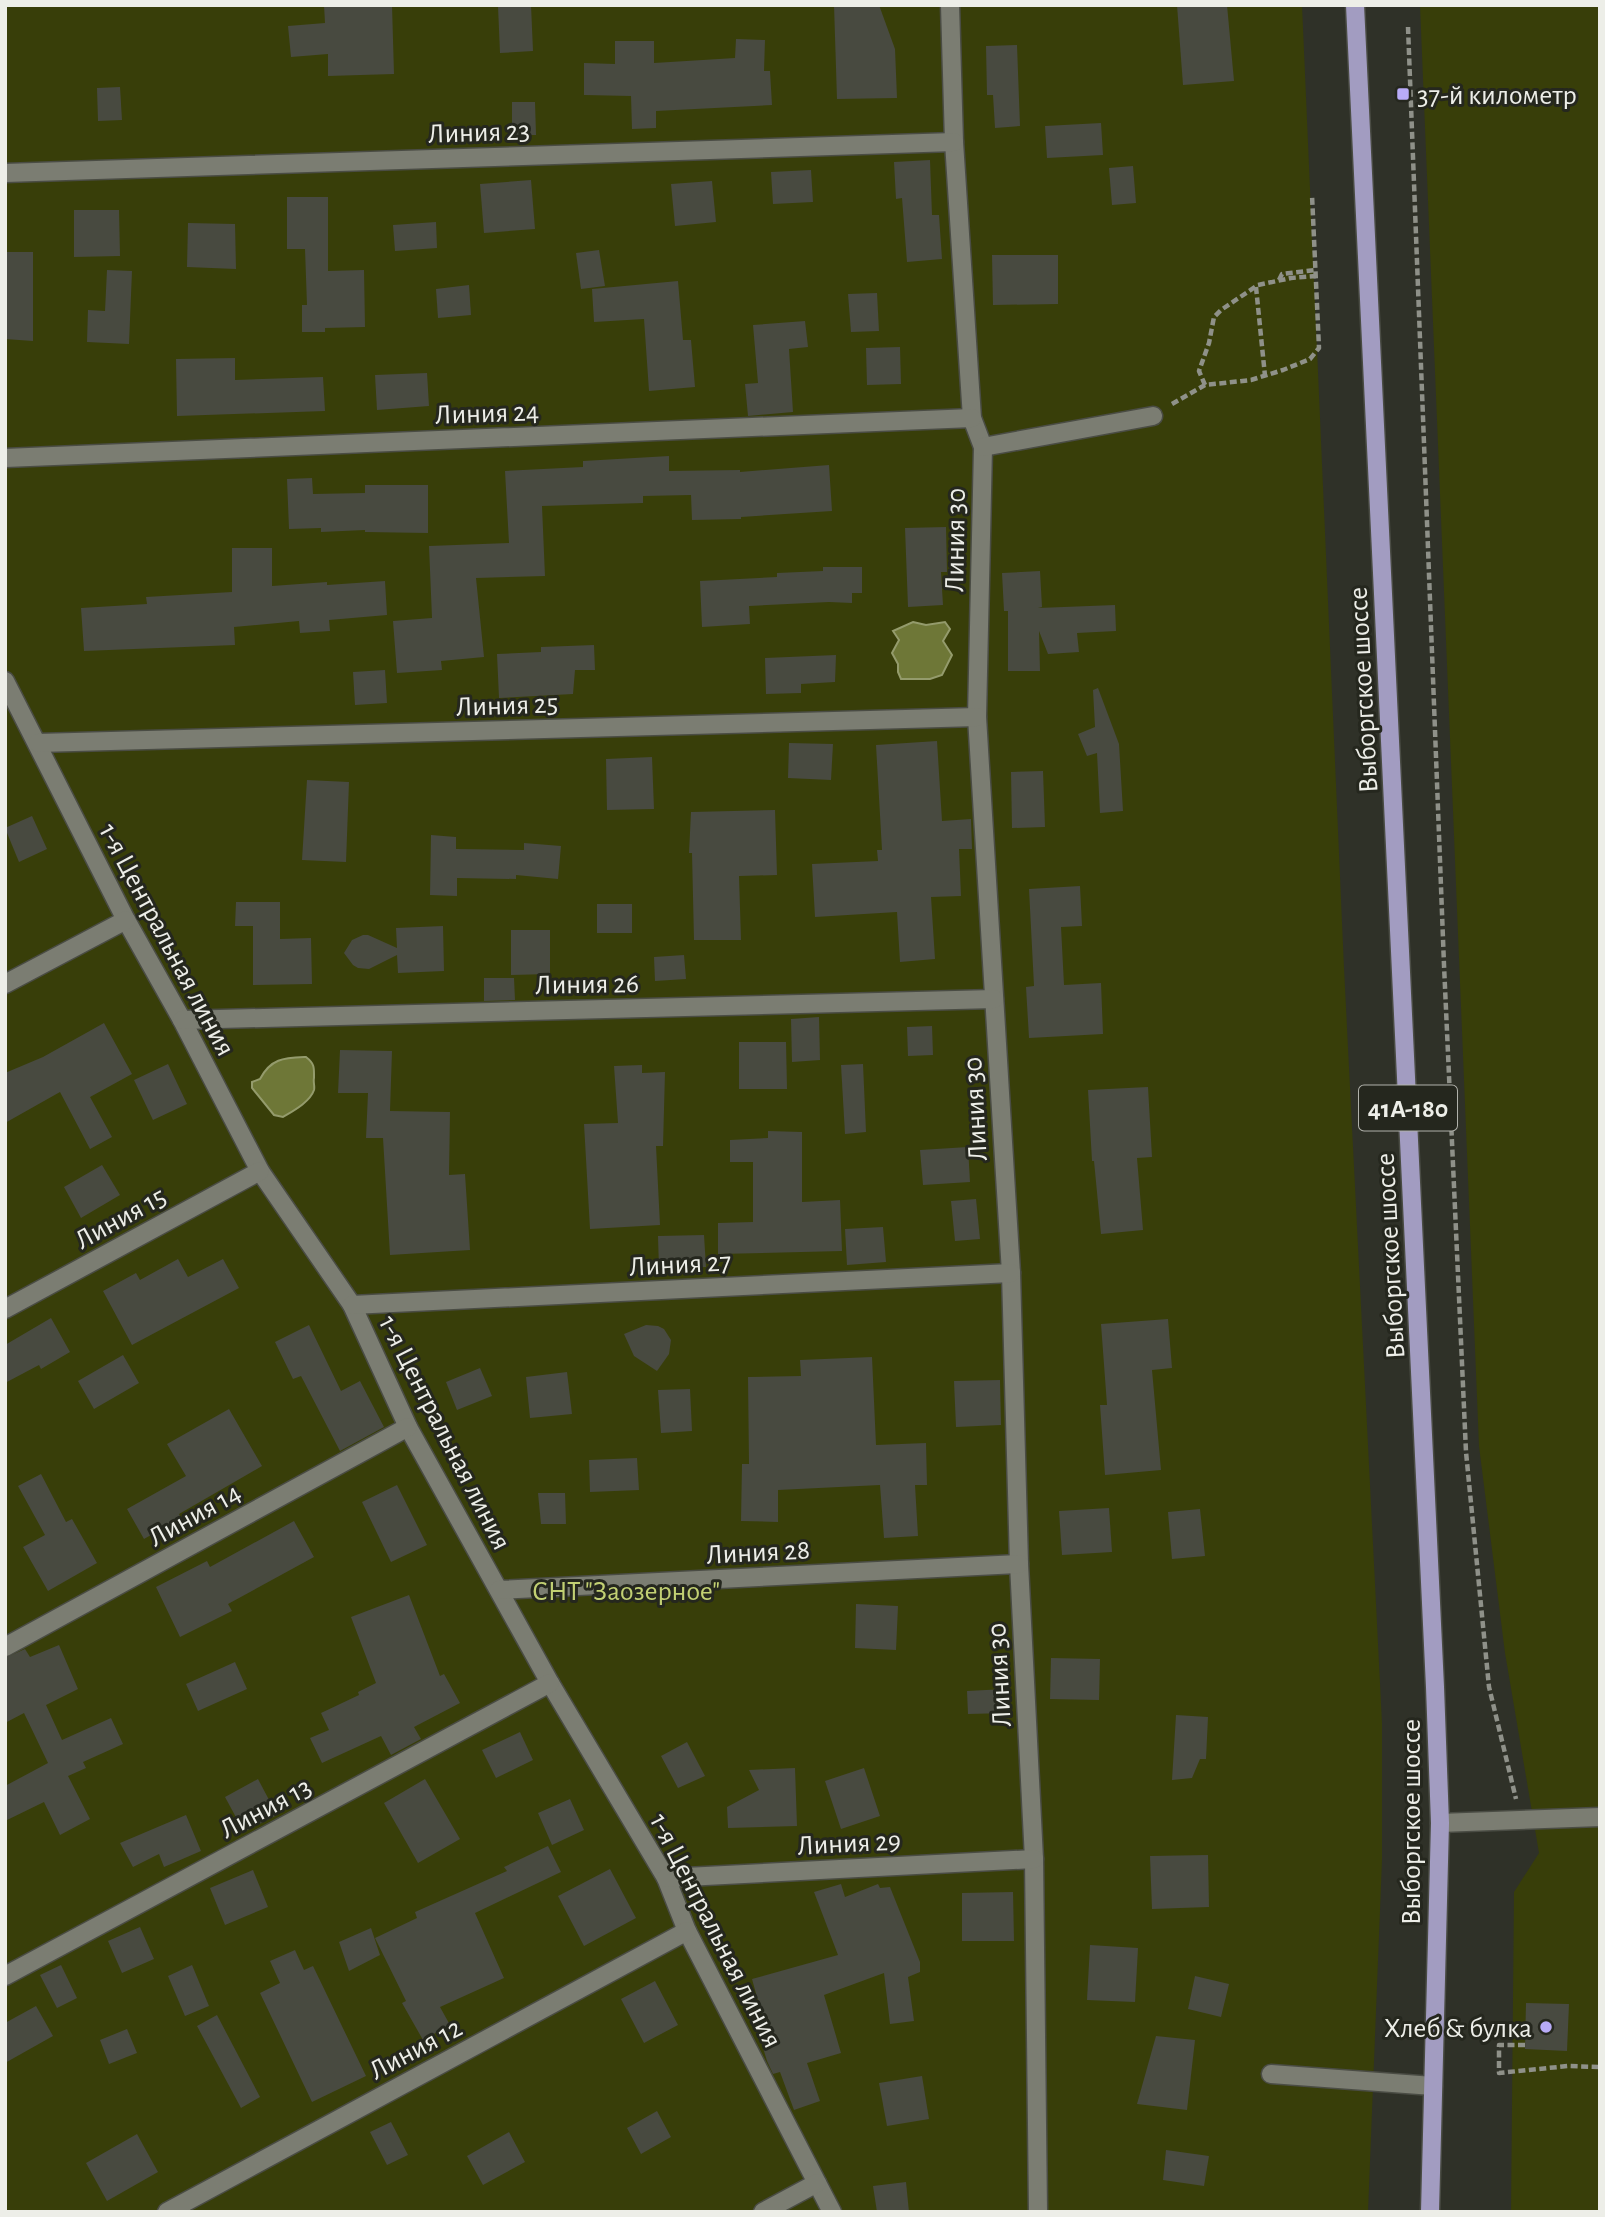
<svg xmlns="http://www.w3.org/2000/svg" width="1605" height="2217" font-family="'Alegreya Sans',sans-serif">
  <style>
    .green { fill: #383e09 }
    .water { fill: #6e7737; stroke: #949b6c; stroke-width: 2 }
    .building { fill: #484a40 }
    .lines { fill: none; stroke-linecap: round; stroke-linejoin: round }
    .minor-casing { stroke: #4a4c44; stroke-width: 21 }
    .major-casing { stroke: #4a4c44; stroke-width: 21 }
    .path { stroke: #8f9189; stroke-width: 4.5; stroke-dasharray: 7 3.5; stroke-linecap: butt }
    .minor { stroke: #7b7d72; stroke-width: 18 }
    .major { stroke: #a29cc1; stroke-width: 18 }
    .poi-dot { fill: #b8abf7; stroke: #25271e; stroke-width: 2.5 }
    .labels { text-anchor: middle; stroke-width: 6; stroke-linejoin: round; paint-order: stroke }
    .shield { fill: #25271e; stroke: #b1b2ab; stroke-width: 2 }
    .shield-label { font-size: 26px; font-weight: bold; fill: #edeee8 }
    .poi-label { font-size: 28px; fill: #edeee8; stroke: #25271e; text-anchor: start }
    .street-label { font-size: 28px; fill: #edeee8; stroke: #25271e }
    .park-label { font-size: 28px; fill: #c2d073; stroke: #25271e }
  </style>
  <rect width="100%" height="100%" fill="#2f3128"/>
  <g class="green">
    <path d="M5 5H1302L1344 968 1382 1723V1860L1368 2212H5Z"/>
    <path d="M1420 5H1600V2212H1511L1514 1892 1539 1853 1505 1653 1479 1446Z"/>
  </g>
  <g class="water">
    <path d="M913 622 926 625 945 622 950 629 943 641 952 655 942 675 930 679H901L898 672V664L892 653 899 640 893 631Z"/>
    <path d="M306 1057C315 1064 314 1068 314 1078 313 1082 315 1086 314 1090 310 1102 293 1111 283 1117L274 1115 252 1088V1082L260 1079C271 1058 284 1058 306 1057Z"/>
  </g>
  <g class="building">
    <path d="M324 5H392L394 74 328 76V54L291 57 288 26 325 23Z"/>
    <path d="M531 5 533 51 500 53 498 6Z"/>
    <path d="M834 5H879L895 49 897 98 837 99Z"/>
    <path d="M1177 5H1227L1234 81 1183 85Z"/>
    <path d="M736 39 765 40 764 71H770L772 105 656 111V128L632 129 631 96 584 95V63L615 64V41H654V63L735 58Z"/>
    <path d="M1017 45 1020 126 995 128 993 95H987L986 46Z"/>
    <path d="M120 87 122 120 98 121 97 88Z"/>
    <path d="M512 102H535L536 135H512Z"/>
    <path d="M1101 123 1103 155 1047 158 1045 126Z"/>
    <path d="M930 160 932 215H939L942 259 907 262 902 198 896 199 894 162Z"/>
    <path d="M1133 166 1136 203 1112 205 1109 168Z"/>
    <path d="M811 170 813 202 773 204 771 172Z"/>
    <path d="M531 180 535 229 484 233 480 184Z"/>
    <path d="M712 181 716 222 675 226 671 184Z"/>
    <path d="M287 197H328V271L364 270 365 327 325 328V332H302V305H307L305 249H287Z"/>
    <path d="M74 210H119L120 256 74 257Z"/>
    <path d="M436 222 437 248 395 251 393 225Z"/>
    <path d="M188 223 235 224 236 269 187 267Z"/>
    <path d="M599 250 605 286 581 289 576 253Z"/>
    <path d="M5 252H33V341L5 339Z"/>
    <path d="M992 255H1058V304L993 305Z"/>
    <path d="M107 270 132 271 129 344 87 342 88 310 105 311Z"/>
    <path d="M678 281 683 340H691L695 387 649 391 644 319 594 322 592 289Z"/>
    <path d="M469 285 471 315 438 318 436 289Z"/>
    <path d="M877 293 879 331 851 332 848 294Z"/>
    <path d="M805 321 808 347 789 349 793 412 748 416 745 384 758 383 753 325Z"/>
    <path d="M900 347 901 384 867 385 866 348Z"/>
    <path d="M235 358V380L323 377 325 411 177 416 176 359Z"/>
    <path d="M427 373 429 406 377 410 375 375Z"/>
    <path d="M669 456V471L740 470V472L829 465 832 511 741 517V519L692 520 691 495 643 496V503L542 506 545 576 476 578 484 657 441 661 442 670 397 673 393 621 432 618 429 546 509 543 505 471 583 467V461Z"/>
    <path d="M312 478 313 494 365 493V485H428V533L365 532V530L321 532V528L289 529 287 479Z"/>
    <path d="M946 527 947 572H941L943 605 908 607 905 528Z"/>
    <path d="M232 548H272V586L327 582V585L385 581 387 615 329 620 330 631 300 633 299 621 234 627 235 645 84 651 81 608 147 604 146 597 232 592Z"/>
    <path d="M823 567H862V593H852V603L829 602 749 606 750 624 702 627 700 581 777 577V573L823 571Z"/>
    <path d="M1040 571 1042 607 1038 608 1115 605 1116 631 1077 633 1079 652 1048 654 1039 631 1040 671H1008V611H1004L1002 573Z"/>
    <path d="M594 645 595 670H575L573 694 499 698 497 654 541 652V647Z"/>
    <path d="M836 655 835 682 801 684V693L766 694 765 658Z"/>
    <path d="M385 670 387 703 355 705 353 672Z"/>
    <path d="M1098 688 1119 744 1123 811 1100 813 1097 753 1087 756 1078 734 1095 727 1093 690Z"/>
    <path d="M937 741 942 821 971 819 972 849H959L961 896 931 897 935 959 900 962 897 912 815 917 812 864 878 861 877 850H882L876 745Z"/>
    <path d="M789 743 833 744 831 780 788 778Z"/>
    <path d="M652 757 654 809 607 810 606 759Z"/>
    <path d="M1043 771 1045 827 1012 828 1011 772Z"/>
    <path d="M307 780 349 782 346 862 302 860Z"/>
    <path d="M775 810 777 875 739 876 741 940H694L692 853H689L691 812Z"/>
    <path d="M32 816 47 849 19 862 5 828Z"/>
    <path d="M431 835 456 837V849L524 850V843L561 846 558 879 516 875V879L457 878V896L430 895Z"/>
    <path d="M1080 886 1082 926 1061 927 1064 985 1101 983 1103 1034 1029 1038 1026 987 1034 986 1029 889Z"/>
    <path d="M236 902H280V939L311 938 312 984 253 985V926H235Z"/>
    <rect x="597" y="904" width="35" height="29"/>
    <path d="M443 926 444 971 398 973 397 955 369 969 358 968 353 965 344 953 352 940 363 935H368L397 948 396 928Z"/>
    <path d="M511 930H550V974L511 975Z"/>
    <path d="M684 955 686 979 655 981 654 957Z"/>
    <path d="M484 978H514L515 1000 484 1001Z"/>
    <path d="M819 1017 820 1060 792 1062 791 1019Z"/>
    <path d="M104 1023 132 1074 90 1097 112 1137 90 1149 60 1092 5 1123V1073L43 1057Z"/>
    <path d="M932 1026 933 1055 908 1056 907 1027Z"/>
    <path d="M739 1042H786L787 1089H739Z"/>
    <path d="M340 1050 392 1051 390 1111 450 1112 449 1175 465 1174 470 1250 390 1255 383 1138H366L368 1093H338Z"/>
    <path d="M168 1064 187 1104 153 1120 134 1080Z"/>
    <path d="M863 1064 866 1132 845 1134 841 1065Z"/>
    <path d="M642 1065V1073L665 1072 663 1146H656L660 1225 590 1229 584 1124 618 1123 614 1066Z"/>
    <path d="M1148 1087 1152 1157 1137 1158 1143 1230 1101 1234 1094 1161H1092L1088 1090Z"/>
    <path d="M768 1131 802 1132V1202L840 1200 842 1251 718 1254V1223L753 1222V1162H730V1140L768 1138Z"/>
    <path d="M968 1147 970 1182 923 1185 920 1150Z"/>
    <path d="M102 1165 120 1195 81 1218 64 1187Z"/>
    <path d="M976 1199 980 1239 955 1241 951 1201Z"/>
    <path d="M883 1227 886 1262 847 1265 845 1229Z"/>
    <path d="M704 1235 706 1267 659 1269 658 1236Z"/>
    <path d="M178 1259 188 1277 223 1259 239 1288 132 1345 103 1291 136 1273 140 1280Z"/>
    <path d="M51 1318 70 1352 41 1369 39 1365 5 1383V1345Z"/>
    <path d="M1168 1319 1172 1368 1152 1370 1161 1470 1105 1475 1100 1405H1107L1101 1324Z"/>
    <path d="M309 1325 341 1391 360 1381 384 1427 340 1451 301 1376 293 1379 275 1342Z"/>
    <path d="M646 1325 658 1326 664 1329 671 1340 669 1354 657 1371 634 1356 624 1334Z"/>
    <path d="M123 1355 139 1383 94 1409 78 1381Z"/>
    <path d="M872 1357 876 1445 926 1443 927 1485H915L918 1536 884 1538 880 1485 778 1490V1522L741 1521 742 1464H749L748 1377 801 1376 800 1360Z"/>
    <path d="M480 1368 492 1396 457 1410 446 1382Z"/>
    <path d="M567 1372 572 1414 530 1418 526 1377Z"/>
    <path d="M1000 1380 1001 1425 956 1427 954 1381Z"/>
    <path d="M690 1389 692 1431 661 1433 658 1390Z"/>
    <path d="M229 1409 262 1466 179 1514 181 1518 144 1539 127 1509 186 1476 167 1444Z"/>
    <path d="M637 1458 639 1490 590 1492 589 1460Z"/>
    <path d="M41 1474 66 1522 72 1519 97 1563 48 1591 23 1547 45 1535 18 1486Z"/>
    <path d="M397 1485 427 1545 391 1562 362 1502Z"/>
    <path d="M538 1493H565L566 1524H541Z"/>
    <path d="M1109 1508 1112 1552 1062 1555 1059 1511Z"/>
    <path d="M1200 1509 1205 1556 1172 1559 1168 1512Z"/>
    <path d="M294 1521 314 1557 228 1604 232 1611 180 1637 156 1587 207 1561 210 1567Z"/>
    <path d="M409 1595 440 1676 444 1674 460 1703 414 1727 421 1739 391 1755 381 1736 322 1763 310 1738 329 1730 321 1713 359 1695 358 1692 376 1683 351 1617Z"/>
    <path d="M856 1604 898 1606 896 1650 855 1648Z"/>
    <path d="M59 1645 78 1689 46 1705 62 1740 111 1718 123 1744 83 1762 86 1768 68 1776 90 1819 60 1835 44 1802 5 1821V1786L48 1763 24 1713 5 1723V1658L25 1649 30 1657Z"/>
    <path d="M1051 1658 1100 1659 1099 1700 1050 1699Z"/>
    <path d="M235 1662 247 1689 198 1711 186 1684Z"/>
    <path d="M1005 1689 1007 1713 968 1714 967 1691Z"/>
    <path d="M1176 1715 1208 1717 1206 1759H1200L1192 1778 1172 1780Z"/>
    <path d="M520 1732 533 1760 496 1778 482 1750Z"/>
    <path d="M687 1742 705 1776 678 1788 661 1756Z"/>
    <path d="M795 1768 797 1826 728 1828 727 1807 759 1790 749 1770Z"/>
    <path d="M864 1768 880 1816 841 1829 825 1781Z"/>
    <path d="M258 1779 277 1815 244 1832 225 1797Z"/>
    <path d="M425 1779 460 1839 418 1863 384 1803Z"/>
    <path d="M570 1799 584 1830 552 1845 538 1813Z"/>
    <path d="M186 1815 201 1851 164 1867 159 1854 133 1867 120 1843Z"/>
    <path d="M548 1846 561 1872 475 1913 504 1978 440 2007 450 2025 423 2040 402 2003 406 2001 375 1938 417 1918 415 1912 507 1871 504 1867Z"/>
    <path d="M1208 1855 1209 1907 1152 1909 1150 1856Z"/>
    <path d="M610 1869 636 1918 584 1946 558 1896Z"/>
    <path d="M253 1870 268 1907 225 1925 210 1888Z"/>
    <path d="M841 1884 845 1897 878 1884 880 1888 890 1887 920 1962V1972L908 1977 914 2021 890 2024 884 1973 824 1995 841 2053 807 2063 820 2101 794 2110 780 2072 773 2074 767 2061 757 2028 765 2026 752 1979 838 1955 814 1892Z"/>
    <path d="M1013 1892 1014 1941H962V1893Z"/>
    <path d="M140 1927 154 1959 122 1973 108 1941Z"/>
    <path d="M371 1928 380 1955 349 1971 339 1942Z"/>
    <path d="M1090 1945 1138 1948 1135 2002 1087 2000Z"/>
    <path d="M295 1950 304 1970 313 1966 366 2076 312 2102 260 1993 280 1983 270 1961Z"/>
    <path d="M61 1965 77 1998 57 2008 40 1975Z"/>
    <path d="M192 1965 209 2006 185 2016 168 1976Z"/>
    <path d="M1195 1976 1229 1984 1221 2017 1188 2009Z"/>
    <path d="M655 1981 678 2025 644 2043 621 1999Z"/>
    <path d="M1526 2003 1569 2004 1567 2051 1525 2049Z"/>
    <path d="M36 2006 53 2036 5 2063V2023Z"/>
    <path d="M217 2015 260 2097 241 2108 197 2026Z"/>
    <path d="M127 2029 137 2053 109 2064 100 2040Z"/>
    <path d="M1156 2036 1195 2040 1187 2110 1137 2104Z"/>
    <path d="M922 2076 929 2119 887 2126 879 2083Z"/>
    <path d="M657 2111 671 2137 641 2154 627 2128Z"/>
    <path d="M391 2122 408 2155 387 2165 370 2132Z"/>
    <path d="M509 2132 525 2162 483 2185 467 2156Z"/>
    <path d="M137 2134 158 2172 107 2201 86 2163Z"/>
    <path d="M1166 2150 1209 2156 1204 2186 1163 2180Z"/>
    <path d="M906 2182 909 2212H877L873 2186Z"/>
  </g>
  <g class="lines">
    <defs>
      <g id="minor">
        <path d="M950 5 954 142 972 418 983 447 977 717 1011 1273 1019 1564 1034 1859 1038 2212"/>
        <path d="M5 173 954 142"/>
        <path d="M983 447 1153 416"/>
        <path d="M5 458 972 418"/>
        <path d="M5 681 126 920 182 1020 260 1171 352 1305 408 1427 550 1683 666 1878 687 1931 832 2212"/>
        <path d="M38 743 977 717"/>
        <path d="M5 984 126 920"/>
        <path d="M182 1020 994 999"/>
        <path d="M352 1305 1011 1273"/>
        <path d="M5 1309 260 1171"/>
        <path d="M499 1590 1019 1564"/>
        <path d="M5 1647 408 1427"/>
        <path d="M1440 1823 1600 1817"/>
        <path d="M666 1878 1034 1859"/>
        <path d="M5 1976 550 1683"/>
        <path d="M1271 2074 1433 2086"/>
        <path d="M167 2212 687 1931"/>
        <path d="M763 2212 817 2183"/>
      </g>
      <path id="major" d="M1355 5 1435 1687 1440 1823 1430 2212"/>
    </defs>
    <use href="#minor" class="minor-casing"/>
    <use href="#major" class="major-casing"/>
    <g class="path">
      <path d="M1408 27 1444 965 1466 1452 1489 1687 1516 1799"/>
      <path d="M1279 280 1282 274 1315 270"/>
      <path d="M1256 287 1265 376"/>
      <path d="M1205 385 1199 371 1209 343 1214 317 1221 310 1258 285 1291 278 1316 276"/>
      <path d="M1172 404 1205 385 1251 380 1283 370 1310 359 1319 348 1312 195"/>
      <path d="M1525 2045H1499V2073L1568 2066 1600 2067"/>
    </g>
    <use href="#minor" class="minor"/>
    <use href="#major" class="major"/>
  </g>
  <g class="poi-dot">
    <rect x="1396" y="87" width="14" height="14" rx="3.5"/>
    <circle cx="1546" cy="2027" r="7"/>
  </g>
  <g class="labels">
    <rect class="shield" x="1359" y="1085.5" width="98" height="45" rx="5"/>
    <g class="shield-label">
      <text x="1408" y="1117">41А-180</text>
    </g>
    <g class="poi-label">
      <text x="1417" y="104">37-й километр</text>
      <text x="1532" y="2037" text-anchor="end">Хлеб &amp; булка</text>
    </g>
    <g class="street-label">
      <text transform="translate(479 131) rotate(-2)" y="10">Линия 23</text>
      <text transform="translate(487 412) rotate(-2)" y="10">Линия 24</text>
      <text transform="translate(954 540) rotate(-89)" y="10">Линия 30</text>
      <text transform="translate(1362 690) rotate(-93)" y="10">Выборгское шоссе</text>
      <text transform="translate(507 704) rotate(-2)" y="10">Линия 25</text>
      <text transform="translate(168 939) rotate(62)" y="10">1-я Центральная линия</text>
      <text transform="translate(587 983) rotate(-1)" y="10">Линия 26</text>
      <text transform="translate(974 1109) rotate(-93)" y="10">Линия 30</text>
      <text transform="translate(120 1217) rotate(-29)" y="10">Линия 15</text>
      <text transform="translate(1389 1256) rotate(-93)" y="10">Выборгское шоссе</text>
      <text transform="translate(680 1263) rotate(-3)" y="10">Линия 27</text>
      <text transform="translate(446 1432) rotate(63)" y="10">1-я Центральная линия</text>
      <text transform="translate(194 1514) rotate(-29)" y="10">Линия 14</text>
      <text transform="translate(758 1551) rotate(-3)" y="10">Линия 28</text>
      <text transform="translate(998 1675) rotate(-93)" y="10">Линия 30</text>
      <text transform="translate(265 1807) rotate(-28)" y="10">Линия 13</text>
      <text transform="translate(1410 1822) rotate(-90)" y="10">Выборгское шоссе</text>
      <text transform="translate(849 1842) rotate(-3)" y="10">Линия 29</text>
      <text transform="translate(717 1930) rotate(63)" y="10">1-я Центральная линия</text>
      <text transform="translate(415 2048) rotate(-28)" y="10">Линия 12</text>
    </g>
    <g class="park-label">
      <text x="626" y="1600">СНТ "Заозерное"</text>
    </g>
  </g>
  <rect width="1605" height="2217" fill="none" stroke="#edeee8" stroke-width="14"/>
</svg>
